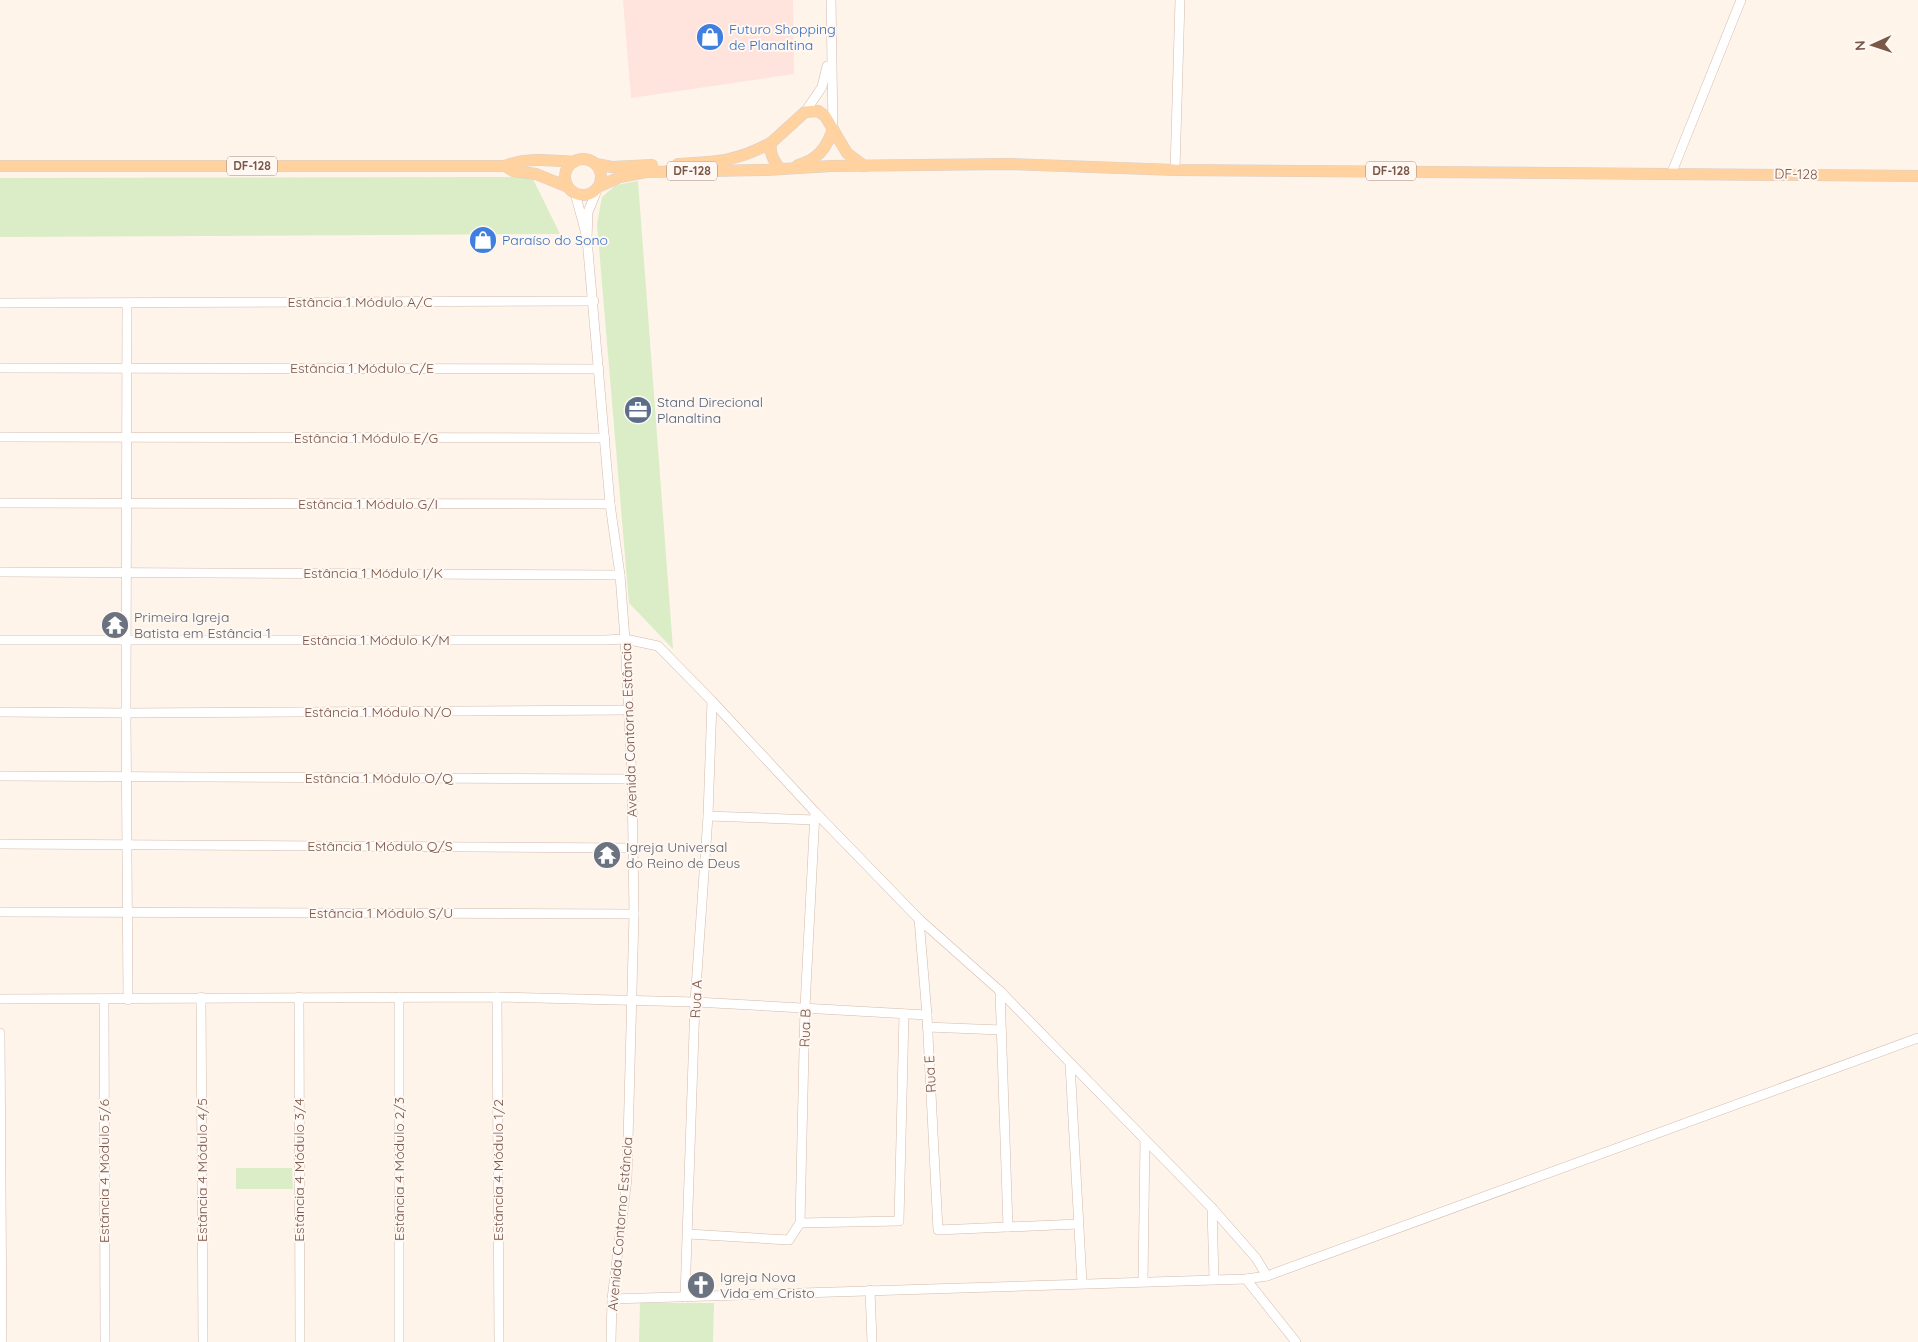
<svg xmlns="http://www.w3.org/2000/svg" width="1918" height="1342" font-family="Quicksand,sans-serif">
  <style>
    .commercial { fill: #fee4dd }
    .green { fill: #daedc6 }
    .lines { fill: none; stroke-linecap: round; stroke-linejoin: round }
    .minor-casing { stroke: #d2baae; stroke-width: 10 }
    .major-casing { stroke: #dad0cc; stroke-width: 12 }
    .minor { stroke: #fff; stroke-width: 9 }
    .major { stroke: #ffd2a0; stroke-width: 11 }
    .labels { text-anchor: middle; stroke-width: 4; stroke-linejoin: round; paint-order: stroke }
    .shield { fill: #fff8f2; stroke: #a3877c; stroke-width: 1 }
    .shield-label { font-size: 12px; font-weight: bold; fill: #7b574a }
    .shop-label { font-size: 14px; fill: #366cbe; stroke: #fff8f2; text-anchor: start }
    .street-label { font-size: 14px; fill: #7b574a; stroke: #fff8f2 }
    .service-label { font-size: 14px; fill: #4e5e75; stroke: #fff8f2; text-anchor: start }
    .worship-label { font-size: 14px; fill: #5b616d; stroke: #fff8f2; text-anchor: start }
  </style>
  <rect width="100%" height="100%" fill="#fef4ea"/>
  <path class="commercial" d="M623 0H793L794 74 631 98Z"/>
  <g class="green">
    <path d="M532 177 560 234 0 237V178Z"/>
    <path d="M638 181 673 649 629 603 597 224 602 197 616 185Z"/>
    <path d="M236 1168H292L293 1189H236Z"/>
    <path d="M640 1303H714L713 1342H639Z"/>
  </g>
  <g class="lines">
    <defs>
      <g id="minor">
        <path d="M831 0 833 129"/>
        <path d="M805 112 822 87 827 66"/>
        <path d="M1175 170 1180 0"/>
        <path d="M1672 172 1741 0"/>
        <path d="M597 190 588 212 587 239 610 504 620 575 625 639 632 779 634 914 627 1179 612 1299 611 1342"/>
        <path d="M575 193 586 234"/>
        <path d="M0 303 594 301"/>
        <path d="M127 303 126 713 128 1000"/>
        <path d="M0 368 599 369"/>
        <path d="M0 437 605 438"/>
        <path d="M0 503 610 504"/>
        <path d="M0 572 620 575"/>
        <path d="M0 640H605L625 639 658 646 712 701 815 812 919 919 1000 991 1212 1208 1256 1258 1267 1276"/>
        <path d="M0 712 126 713 630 710"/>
        <path d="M0 776 632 779"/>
        <path d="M708 816 814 820"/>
        <path d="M0 844 633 848"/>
        <path d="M0 912 634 914"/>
        <path d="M919 919 927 1015 938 1230 1078 1224"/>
        <path d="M1000 991 1008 1227"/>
        <path d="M201 997 203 1342"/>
        <path d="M299 997 300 1342"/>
        <path d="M399 997V1342"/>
        <path d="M497 997 499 1342"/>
        <path d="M0 999 497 997 695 1002 927 1015"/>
        <path d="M104 1000 105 1342"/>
        <path d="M927 1027 1001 1030"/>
        <path d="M0 1033 2 1342"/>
        <path d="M1070 1063 1082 1283"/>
        <path d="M1212 1208 1214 1278"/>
        <path d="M800 1223 899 1221 904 1014"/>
        <path d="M688 1234 789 1240 800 1223 805 1007 815 812"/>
        <path d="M1246 1279 1296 1342"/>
        <path d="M1143 1281 1145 1140"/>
        <path d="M870 1290 872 1342"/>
        <path d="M685 1297 695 1002 708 816 712 701"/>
        <path d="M612 1299 1246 1279 1267 1276 1918 1038"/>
      </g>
      <g id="major">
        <circle cx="583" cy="177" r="18"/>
        <path d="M596 164 612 167 652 165"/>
        <path d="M678 164C716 162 739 161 772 142"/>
        <path d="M798 165C818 160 827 147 833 129"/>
        <path d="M0 166H505C526 157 551 160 574 162"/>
        <path d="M505 166 513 171 536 174 568 187"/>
        <path d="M780 169C774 161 768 152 772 142L805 112 818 111 825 116 847 153 864 166"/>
        <path d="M600 186 620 177 646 172 766 170 831 166 1009 164 1175 170 1918 176"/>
      </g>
    </defs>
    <use href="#minor" class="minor-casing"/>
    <use href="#major" class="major-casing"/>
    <use href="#minor" class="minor"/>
    <use href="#major" class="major"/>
  </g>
  <defs>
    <symbol id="shop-disc" viewBox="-11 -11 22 22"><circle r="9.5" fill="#3f7fe0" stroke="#fff8f2"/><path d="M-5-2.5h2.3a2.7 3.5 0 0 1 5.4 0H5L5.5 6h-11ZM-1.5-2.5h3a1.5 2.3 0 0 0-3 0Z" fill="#fff"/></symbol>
    <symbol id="office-disc" viewBox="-11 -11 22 22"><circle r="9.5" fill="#5c6f8a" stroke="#fff8f2"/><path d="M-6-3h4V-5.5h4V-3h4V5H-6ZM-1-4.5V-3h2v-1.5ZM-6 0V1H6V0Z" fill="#fff"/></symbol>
    <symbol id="temple-disc" viewBox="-11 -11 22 22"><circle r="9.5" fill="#6b7280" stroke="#fff8f2"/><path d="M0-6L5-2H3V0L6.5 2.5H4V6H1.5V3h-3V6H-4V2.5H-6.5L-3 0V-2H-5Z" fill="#fff"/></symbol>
    <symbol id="church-disc" viewBox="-11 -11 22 22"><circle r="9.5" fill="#6b7280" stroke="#fff8f2"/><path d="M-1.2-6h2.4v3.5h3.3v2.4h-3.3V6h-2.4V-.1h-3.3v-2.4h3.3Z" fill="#fff"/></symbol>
  </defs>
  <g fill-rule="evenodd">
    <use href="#shop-disc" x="694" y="21" width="32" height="32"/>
    <use href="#shop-disc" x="467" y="224" width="32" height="32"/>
    <use href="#office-disc" x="622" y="394" width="32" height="32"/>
    <use href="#temple-disc" x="99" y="609" width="32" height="32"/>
    <use href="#temple-disc" x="591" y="839" width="32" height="32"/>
    <use href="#church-disc" x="685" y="1269" width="32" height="32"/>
  </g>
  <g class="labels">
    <g class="shield">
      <rect x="227" y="156.5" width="50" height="19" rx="4"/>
      <rect x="667" y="161.5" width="50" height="19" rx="4"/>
      <rect x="1366" y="161.5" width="50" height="19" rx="4"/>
    </g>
    <g class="shield-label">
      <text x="252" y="170">DF-128</text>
      <text x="692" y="175">DF-128</text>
      <text x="1391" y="175">DF-128</text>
    </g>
    <g class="shop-label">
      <text x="729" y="34">Futuro Shopping<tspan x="729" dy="16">de Planaltina</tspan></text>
      <text x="502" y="245">Paraíso do Sono</text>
    </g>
    <g class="street-label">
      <text transform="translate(1796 174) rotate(1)" y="5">DF-128</text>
      <text x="360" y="307">Estância 1 Módulo A/C</text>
      <text x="362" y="373">Estância 1 Módulo C/E</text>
      <text x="366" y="443">Estância 1 Módulo E/G</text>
      <text x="368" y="509">Estância 1 Módulo G/I</text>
      <text x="373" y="578">Estância 1 Módulo I/K</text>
      <text x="376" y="645">Estância 1 Módulo K/M</text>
      <text x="378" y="717">Estância 1 Módulo N/O</text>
      <text transform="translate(629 730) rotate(-92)" y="5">Avenida Contorno Estância</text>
      <text x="379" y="783">Estância 1 Módulo O/Q</text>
      <text x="380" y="851">Estância 1 Módulo Q/S</text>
      <text x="381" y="918">Estância 1 Módulo S/U</text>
      <text transform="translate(696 999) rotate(-87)" y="5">Rua A</text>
      <text transform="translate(805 1028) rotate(-88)" y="5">Rua B</text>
      <text transform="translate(930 1074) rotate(-93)" y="5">Rua E</text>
      <text transform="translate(399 1169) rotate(-90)" y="5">Estância 4 Módulo 2/3</text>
      <text transform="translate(202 1170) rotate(-90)" y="5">Estância 4 Módulo 4/5</text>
      <text transform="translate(299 1170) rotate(-90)" y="5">Estância 4 Módulo 3/4</text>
      <text transform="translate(498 1170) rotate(-90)" y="5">Estância 4 Módulo 1/2</text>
      <text transform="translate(104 1171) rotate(-90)" y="5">Estância 4 Módulo 5/6</text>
      <text transform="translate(620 1224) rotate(-85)" y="5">Avenida Contorno Estância</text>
    </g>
    <g class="service-label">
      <text x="657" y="407">Stand Direcional<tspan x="657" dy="16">Planaltina</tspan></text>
    </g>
    <g class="worship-label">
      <text x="134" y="622">Primeira Igreja<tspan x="134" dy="16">Batista em Estância 1</tspan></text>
      <text x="626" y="852">Igreja Universal<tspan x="626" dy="16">do Reino de Deus</tspan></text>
      <text x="720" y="1282">Igreja Nova<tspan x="720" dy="16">Vida em Cristo</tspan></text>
    </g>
  </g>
  <g transform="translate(1873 45) rotate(267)" stroke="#fff8f2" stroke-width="4" paint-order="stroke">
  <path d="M0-4L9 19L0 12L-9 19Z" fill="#7b574a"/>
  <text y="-8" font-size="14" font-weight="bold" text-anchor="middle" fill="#7b574a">N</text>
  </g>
</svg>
